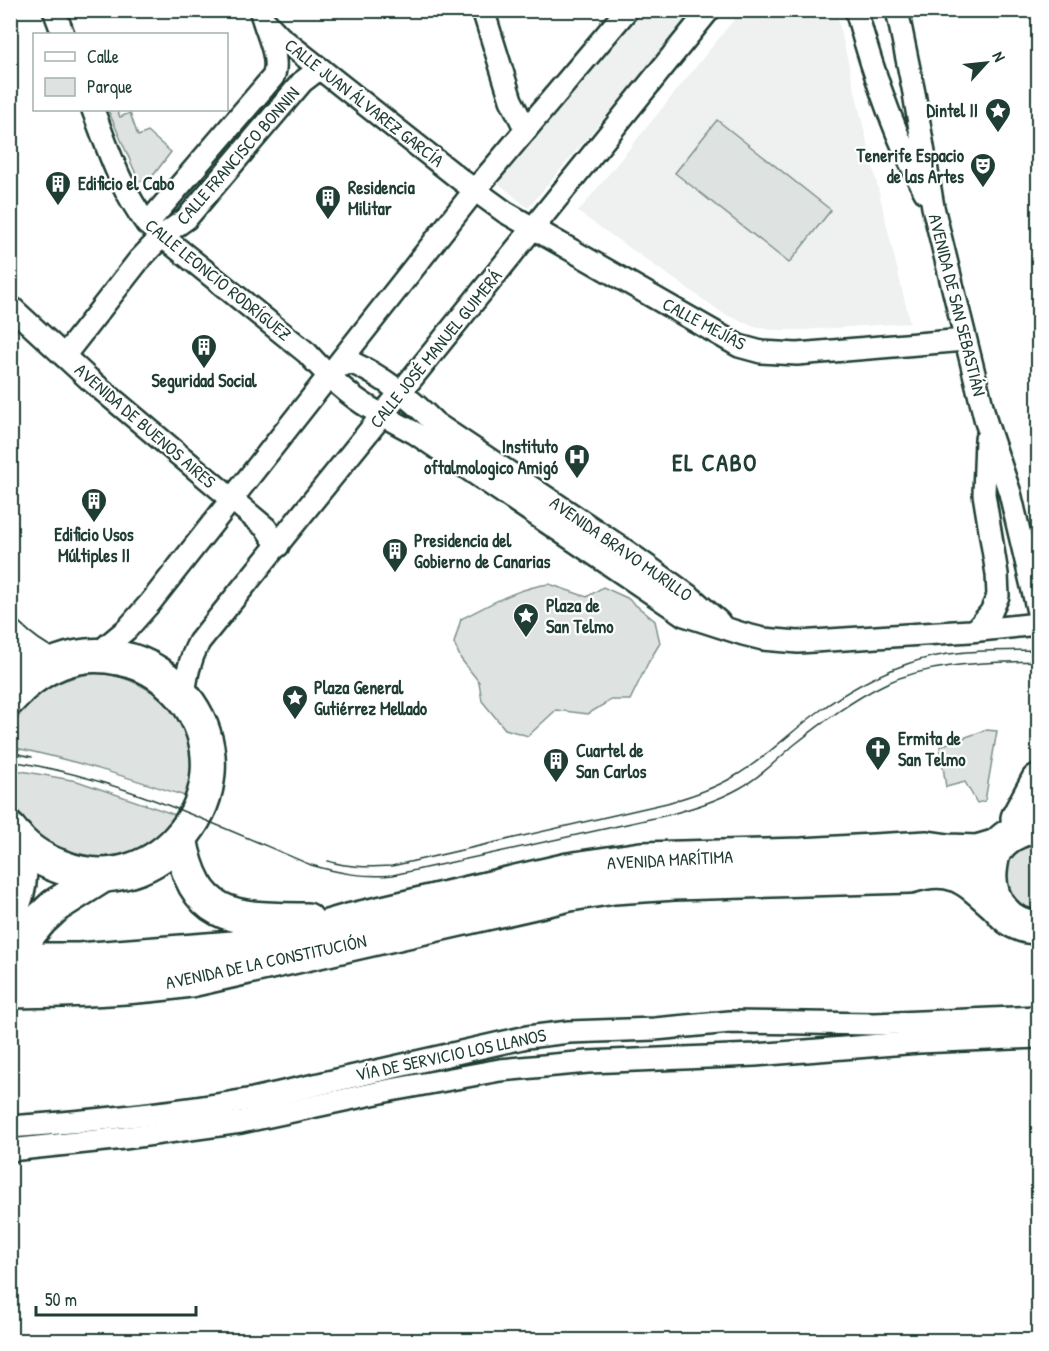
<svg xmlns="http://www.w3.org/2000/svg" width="1049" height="1351" font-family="'Patrick Hand',sans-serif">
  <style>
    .built { fill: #eef1f0 }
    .green { fill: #dee3e2; stroke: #7e908b; stroke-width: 1.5 }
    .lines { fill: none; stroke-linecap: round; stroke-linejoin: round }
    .minor-casing { stroke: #1f3d34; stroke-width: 26 }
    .tertiary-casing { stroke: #1f3d34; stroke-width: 30 }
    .primary-casing { stroke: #1f3d34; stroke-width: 38 }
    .trunk-casing { stroke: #1f3d34; stroke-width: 38 }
    .minor { stroke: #fff; stroke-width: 21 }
    .tertiary { stroke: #fff; stroke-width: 26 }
    .primary { stroke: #fff; stroke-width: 33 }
    .trunk { stroke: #fff; stroke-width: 33 }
    .tram { stroke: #1f3d34; stroke-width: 1.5 }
    .labels { text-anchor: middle; stroke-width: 4.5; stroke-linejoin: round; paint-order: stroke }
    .street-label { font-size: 18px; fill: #1f3d34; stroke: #fff }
    .poi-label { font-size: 18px; font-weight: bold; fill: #1f3d34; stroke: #fff; text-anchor: start }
    .district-label { font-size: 24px; font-weight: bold; letter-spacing: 1.5px; fill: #1f3d34; stroke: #fff }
  </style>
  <rect width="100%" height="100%" fill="#fff"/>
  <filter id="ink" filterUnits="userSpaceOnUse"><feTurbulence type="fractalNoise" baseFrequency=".0167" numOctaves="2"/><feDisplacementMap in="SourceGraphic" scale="12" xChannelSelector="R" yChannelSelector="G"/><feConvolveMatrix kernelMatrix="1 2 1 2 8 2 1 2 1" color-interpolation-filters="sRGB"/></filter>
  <g filter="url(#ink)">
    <g class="built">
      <path d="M640 11H694L528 208 497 182Z"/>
      <path d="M741 11H836L910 323 803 330H771L753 326 724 314 578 212Z"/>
    </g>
    <g class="green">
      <path d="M108 110H117L120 117 130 113 138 136 148 132 171 152 149 181H139Z"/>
      <path d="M717 120 831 210 789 263 675 173Z"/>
      <path d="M549 584 587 597 603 587 627 598 655 621 660 643 648 663 630 700H611L588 714 556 710 528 736 505 729 482 701 479 682 461 659 454 643 461 619C489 605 517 588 549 584Z"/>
      <path d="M97 673C160 678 208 732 185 796 127 777 70 759 11 747 10 702 58 677 97 673Z"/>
      <path d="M986 730 997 731 985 801 977 803 965 782 946 787 940 746Z"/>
      <path d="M10 769 77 781 176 815C168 825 161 834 150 842 110 869 54 859 25 821 19 813 12 802 11 792 10 785 11 776 10 769Z"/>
      <path d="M1038 832V917L1018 912 997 866Z"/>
    </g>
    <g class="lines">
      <defs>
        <g id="minor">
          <path d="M54 10 63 34"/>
          <path d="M260 10 263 19 280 37 461 180 505 212 739 346 761 352 797 354 965 340"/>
          <path d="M483 10 511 100 526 130"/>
          <path d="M856 10C873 73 894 135 925 192"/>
          <path d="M897 10 914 93 933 207 986 422 1010 493 1038 612"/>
          <path d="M93 110C108 149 121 190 147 224L307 353C326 374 346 394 370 408 385 417 400 425 415 433L684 615 743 634 763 639 798 642 970 631 1038 624"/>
          <path d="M147 224 273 77C280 61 269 38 264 22"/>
          <path d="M10 306 89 379 266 528 278 546"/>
          <path d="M64 356 139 260 162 236 186 219 302 82 315 72 322 70"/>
          <path d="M335 368 349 363 355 364C385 378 412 400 435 423L622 548 692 598 719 622"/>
          <path d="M976 630 991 612 998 596 997 574 984 494 986 439"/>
          <path d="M97 654 127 629 150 603 475 190 627 10"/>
          <path d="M184 698C186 677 189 661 199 642L709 10"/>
          <path d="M10 1127C92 1121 173 1113 253 1099L527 1037 569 1032 655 1029 730 1022 875 1024 1038 1017"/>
          <path d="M10 1150 124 1138 241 1122 391 1090 500 1070 588 1062 755 1055 919 1042 1038 1037"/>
        </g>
        <path id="tertiary" d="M10 633C24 647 37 656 54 664"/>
        <g id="primary">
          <path d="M10 698C39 665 77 649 119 658 148 663 172 680 189 704 249 791 159 906 61 867 41 860 23 848 10 830"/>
          <path d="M1018 818 1038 781"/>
          <path d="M1038 825C1025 828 1007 834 998 846 992 852 991 863 990 872 988 901 1008 928 1038 927"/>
          <path d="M180 838C195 922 234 919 307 920"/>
          <path d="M10 911C23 886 21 864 16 837"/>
          <path d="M10 956 41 919 56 905 102 876"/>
          <path d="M10 960H79L233 948 293 937 348 921 568 870 641 859 802 855 927 848 948 851 977 852 997 846"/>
          <path d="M10 991C71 990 131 989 191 980L570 894 614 887 674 883 910 876C952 863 966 877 997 905"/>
        </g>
        <path id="trunk" d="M10 669 33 677"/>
      </defs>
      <use href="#minor" class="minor-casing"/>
      <use href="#tertiary" class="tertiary-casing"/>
      <use href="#primary" class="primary-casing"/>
      <use href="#trunk" class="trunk-casing"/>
      <use href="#minor" class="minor"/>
      <use href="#tertiary" class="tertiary"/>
      <use href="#primary" class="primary"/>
      <use href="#trunk" class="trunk"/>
      <g class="tram">
        <path d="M10 752 32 757"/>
        <path d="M10 761C116 777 214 824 311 865 339 873 364 878 393 875L668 815C693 808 717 801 740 788 760 777 777 760 794 745 823 722 852 700 885 684 933 662 987 663 1038 661"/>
        <path d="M328 861C349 868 371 867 392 866L667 803C691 796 713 789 735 776 765 759 790 732 818 712 845 692 876 675 907 664 948 649 995 651 1038 650"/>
      </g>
    </g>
  </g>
  <defs>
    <symbol id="sight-pin" viewBox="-11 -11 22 30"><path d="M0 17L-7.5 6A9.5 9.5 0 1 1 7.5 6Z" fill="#1f3d34" stroke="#fff"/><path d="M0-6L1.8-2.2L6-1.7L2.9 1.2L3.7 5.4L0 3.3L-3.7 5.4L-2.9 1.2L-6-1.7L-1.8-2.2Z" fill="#fff"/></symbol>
    <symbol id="theatre-pin" viewBox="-11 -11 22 30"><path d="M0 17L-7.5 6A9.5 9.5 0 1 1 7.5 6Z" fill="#1f3d34" stroke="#fff"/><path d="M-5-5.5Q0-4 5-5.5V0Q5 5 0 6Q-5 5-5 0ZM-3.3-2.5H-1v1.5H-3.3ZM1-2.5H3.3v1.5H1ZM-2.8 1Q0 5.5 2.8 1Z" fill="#fff"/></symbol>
    <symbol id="building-pin" viewBox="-11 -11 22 30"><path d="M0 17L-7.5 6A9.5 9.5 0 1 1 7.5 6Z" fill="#1f3d34" stroke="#fff"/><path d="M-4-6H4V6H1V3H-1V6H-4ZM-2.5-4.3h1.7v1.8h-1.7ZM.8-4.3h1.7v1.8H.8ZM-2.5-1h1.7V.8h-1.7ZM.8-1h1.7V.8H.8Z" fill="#fff"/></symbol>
    <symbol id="hospital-pin" viewBox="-11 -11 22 30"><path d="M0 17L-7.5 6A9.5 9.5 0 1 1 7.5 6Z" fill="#1f3d34" stroke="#fff"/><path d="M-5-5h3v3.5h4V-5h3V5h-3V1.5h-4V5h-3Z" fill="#fff"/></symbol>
    <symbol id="church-pin" viewBox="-11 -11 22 30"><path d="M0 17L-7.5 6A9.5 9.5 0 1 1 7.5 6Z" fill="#1f3d34" stroke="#fff"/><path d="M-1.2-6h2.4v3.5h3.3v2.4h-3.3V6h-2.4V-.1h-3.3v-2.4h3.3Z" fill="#fff"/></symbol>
  </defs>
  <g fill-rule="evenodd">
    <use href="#sight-pin" x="983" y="96" width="30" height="40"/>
    <use href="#theatre-pin" x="968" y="151" width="30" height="40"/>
    <use href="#building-pin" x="43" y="169" width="30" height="40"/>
    <use href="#building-pin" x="313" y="183" width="30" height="40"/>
    <use href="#building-pin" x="189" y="332" width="30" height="40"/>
    <use href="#hospital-pin" x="562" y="442" width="30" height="40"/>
    <use href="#building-pin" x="79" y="486" width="30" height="40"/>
    <use href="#building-pin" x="380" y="536" width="30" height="40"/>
    <use href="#sight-pin" x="511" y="601" width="30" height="40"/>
    <use href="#sight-pin" x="280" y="683" width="30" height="40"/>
    <use href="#church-pin" x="863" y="734" width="30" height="40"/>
    <use href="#building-pin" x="541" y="746" width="30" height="40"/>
  </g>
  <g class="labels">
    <g class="street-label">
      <text transform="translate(364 103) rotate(38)" y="6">CALLE JUAN ÁLVAREZ GARCÍA</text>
      <text transform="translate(238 156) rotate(-49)" y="6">CALLE FRANCISCO BONNIN</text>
      <text transform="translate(218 280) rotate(39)" y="6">CALLE LEONCIO RODRÍGUEZ</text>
      <text transform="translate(957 305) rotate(76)" y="6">AVENIDA DE SAN SEBASTIÁN</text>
      <text transform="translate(704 324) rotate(28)" y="6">CALLE MEJÍAS</text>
      <text transform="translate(436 349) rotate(-51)" y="6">CALLE JOSÉ MANUEL GUIMERÁ</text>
      <text transform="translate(145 426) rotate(41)" y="6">AVENIDA DE BUENOS AIRES</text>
      <text transform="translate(621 549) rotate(35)" y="6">AVENIDA BRAVO MURILLO</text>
      <text transform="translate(670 860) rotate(-3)" y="6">AVENIDA MARÍTIMA</text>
      <text transform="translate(266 962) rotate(-12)" y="6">AVENIDA DE LA CONSTITUCIÓN</text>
      <text transform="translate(451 1055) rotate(-12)" y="6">VÍA DE SERVICIO LOS LLANOS</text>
    </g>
    <g class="poi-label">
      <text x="978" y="117" text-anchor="end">Dintel II</text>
      <text x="964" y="162" text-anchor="end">Tenerife Espacio<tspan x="964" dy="21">de las Artes</tspan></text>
      <text x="78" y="190">Edificio el Cabo</text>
      <text x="348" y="194">Residencia<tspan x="348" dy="21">Militar</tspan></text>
      <text x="204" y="387" text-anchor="middle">Seguridad Social</text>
      <text x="558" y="453" text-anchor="end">Instituto<tspan x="558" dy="21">oftalmologico Amigó</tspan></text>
      <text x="94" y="541" text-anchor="middle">Edificio Usos<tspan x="94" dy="21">Múltiples II</tspan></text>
      <text x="414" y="547">Presidencia del<tspan x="414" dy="21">Gobierno de Canarias</tspan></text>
      <text x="546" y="612">Plaza de<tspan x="546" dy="21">San Telmo</tspan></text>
      <text x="314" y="694">Plaza General<tspan x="314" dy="21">Gutiérrez Mellado</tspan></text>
      <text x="898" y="745">Ermita de<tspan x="898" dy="21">San Telmo</tspan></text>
      <text x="576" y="757">Cuartel de<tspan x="576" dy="21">San Carlos</tspan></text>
    </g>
    <g class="district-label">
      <text x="715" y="471">EL CABO</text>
    </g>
  </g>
  <rect width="1049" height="1351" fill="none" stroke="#fff" stroke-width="36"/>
  <rect x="18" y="18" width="1013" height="1315" fill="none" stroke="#1f3d34" stroke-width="2" filter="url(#ink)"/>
  <rect x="33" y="33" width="195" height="78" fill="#ffffff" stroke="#a5b1ae" stroke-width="1.5"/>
  <rect x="45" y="52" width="30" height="9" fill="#ffffff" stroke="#a5b1ae" stroke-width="1.5"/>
  <text x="87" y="63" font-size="18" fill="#1f3d34">Calle</text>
  <rect x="45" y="78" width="30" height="18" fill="#dee3e2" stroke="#a5b1ae" stroke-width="1.5"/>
  <text x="87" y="93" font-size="18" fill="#1f3d34">Parque</text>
  <g transform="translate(986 63) rotate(63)" stroke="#ffffff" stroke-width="4.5" paint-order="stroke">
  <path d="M0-4.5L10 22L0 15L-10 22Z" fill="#1f3d34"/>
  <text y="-9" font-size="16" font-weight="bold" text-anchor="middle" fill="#1f3d34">N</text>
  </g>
  <path d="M36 1306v9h160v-9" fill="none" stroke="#1f3d34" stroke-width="3"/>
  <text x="45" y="1306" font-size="18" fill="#1f3d34" stroke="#ffffff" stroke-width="4.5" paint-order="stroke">50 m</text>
</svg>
